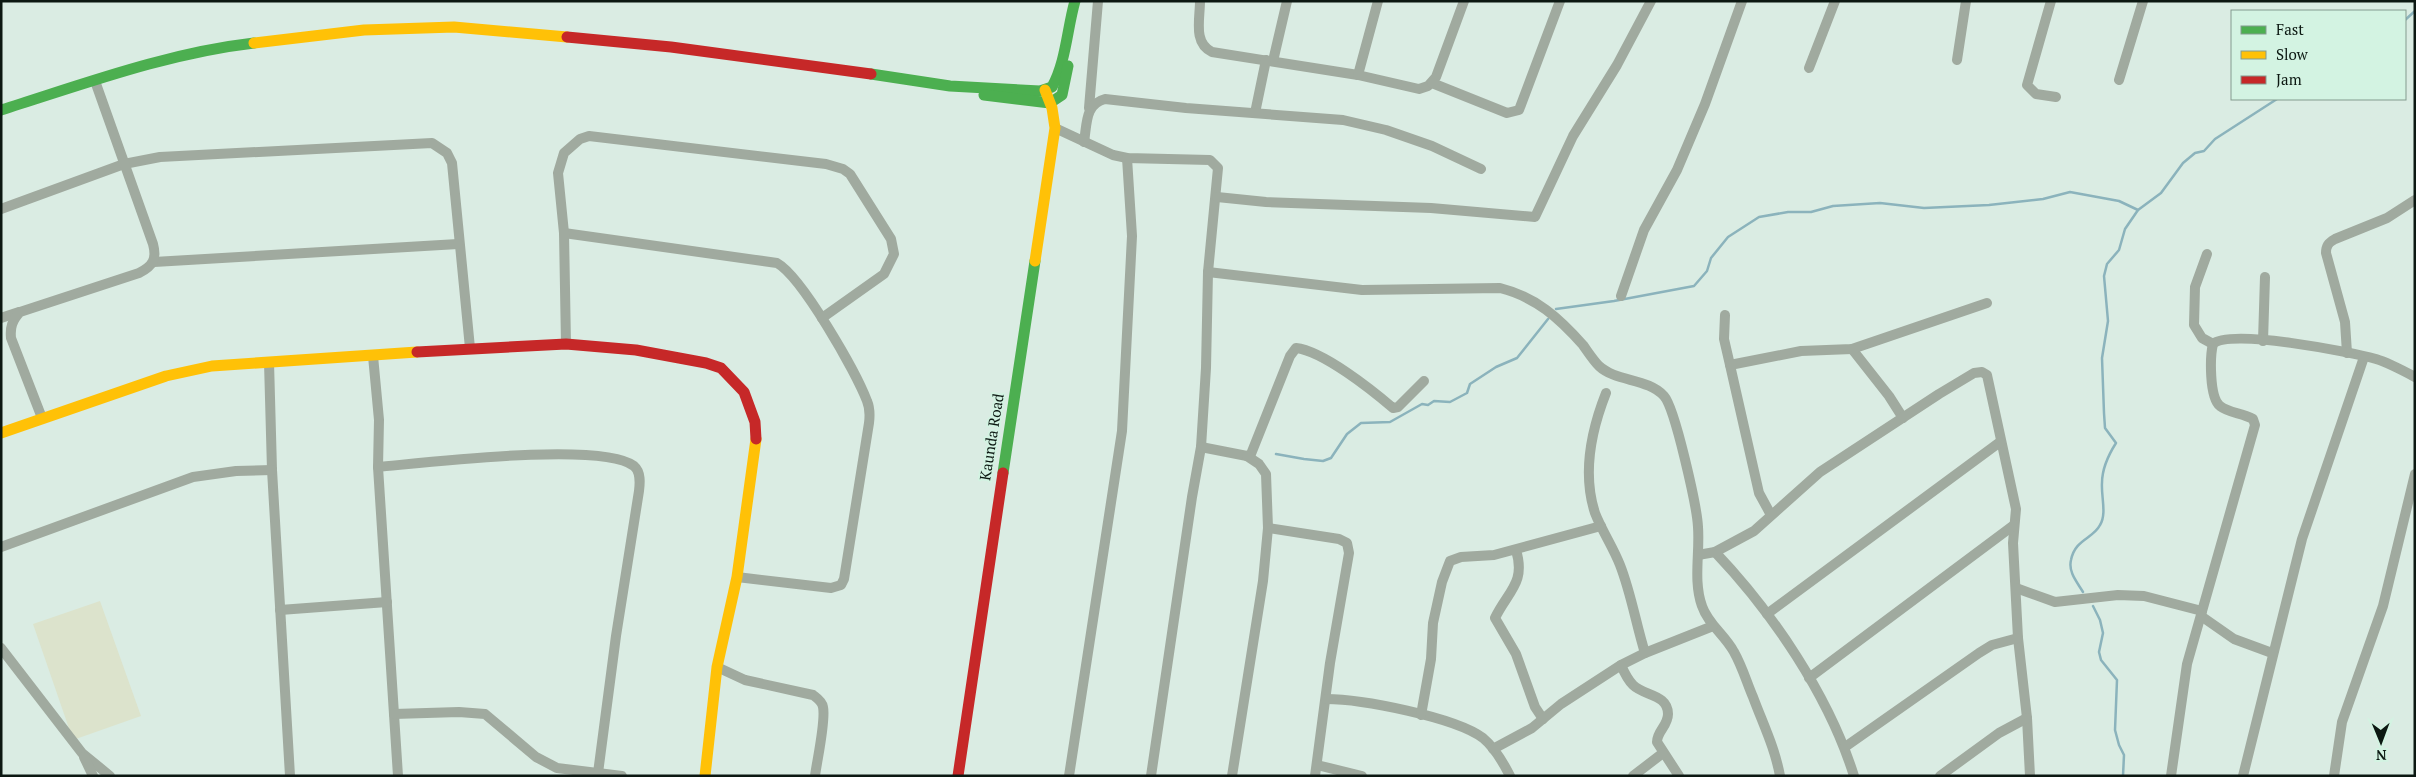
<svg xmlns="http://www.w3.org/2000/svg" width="2416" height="777" font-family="'PT Serif',serif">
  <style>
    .green { fill: #dce3cc }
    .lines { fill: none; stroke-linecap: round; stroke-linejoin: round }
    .stream { stroke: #8bb3bc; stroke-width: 2.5 }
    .street { stroke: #a0aa9f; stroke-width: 10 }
    .fast { stroke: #4caf50; stroke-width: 11 }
    .slow { stroke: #ffc107; stroke-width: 11 }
    .jam { stroke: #c62828; stroke-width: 11 }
    .labels { text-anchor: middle; stroke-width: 4; stroke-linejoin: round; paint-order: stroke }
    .street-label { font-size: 15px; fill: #0c1812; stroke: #d3f3e2 }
  </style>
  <rect width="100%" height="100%" fill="#daece3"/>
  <path class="green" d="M100 601 141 716 73 740 33 624Z"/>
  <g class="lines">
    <g class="stream">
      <path d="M2405 20 2415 11"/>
      <path d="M1556 309 1614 301 1694 286 1707 271 1711 258 1728 237 1759 217 1788 212H1811L1833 206 1880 203 1924 208 1989 205 2043 199 2070 192 2119 201 2138 210"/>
      <path d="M1276 454 1304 459 1323 461 1331 458 1347 434 1361 423 1390 422 1422 404 1428 405 1434 401 1450 402 1467 393 1470 384 1496 367 1517 358 1548 319"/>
      <path d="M2083 592C2077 582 2068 572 2071 560 2075 539 2093 539 2100 525 2107 514 2101 496 2102 483 2102 470 2109 454 2116 443L2105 428 2104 413 2102 358 2108 321 2104 276 2107 264 2119 250 2125 229 2138 210 2161 193 2183 163 2195 153 2204 151 2215 139 2277 99"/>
      <path d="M2093 606 2100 620 2103 633 2099 652 2101 660 2117 680 2115 730 2119 745 2124 755 2123 776"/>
    </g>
    <g class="street">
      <path d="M1200 1C1200 19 1193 43 1212 52L1358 75 1419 89 1428 86 1436 77 1464 1"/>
      <path d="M2051 1 2027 85 2036 94 2056 97"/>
      <path d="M1957 60 1966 1"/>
      <path d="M1273 61 1287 1"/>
      <path d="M1809 68 1835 1"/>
      <path d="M1358 75 1378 1"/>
      <path d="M2119 80 2143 1"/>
      <path d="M1432 83 1507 113 1519 110 1560 1"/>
      <path d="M1089 108 1098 1"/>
      <path d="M1255 113 1266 60"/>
      <path d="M1055 128 1113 155 1127 158 1210 160 1218 168 1208 272 1206 368 1201 447 1192 497 1151 776"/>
      <path d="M1084 142C1087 124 1085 104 1105 99L1186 108 1343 120 1386 130 1432 146 1481 169"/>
      <path d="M1217 197 1266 202 1431 208 1535 217 1573 136 1617 65 1651 1"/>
      <path d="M1 209 124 164 160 157 432 143 447 153 452 163 470 348"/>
      <path d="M564 233 777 263C802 277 856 372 867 401 870 408 870 415 869 423L844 579 841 585 831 588 737 577"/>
      <path d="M2207 254 2195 287 2194 325 2202 338 2213 344"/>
      <path d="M154 262 458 244"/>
      <path d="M1208 272 1362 290 1500 288C1536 297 1559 318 1583 345 1588 352 1593 360 1599 366 1616 382 1648 378 1664 396 1675 408 1697 507 1698 527 1700 553 1693 581 1702 606 1708 624 1725 635 1734 652 1742 666 1747 683 1753 697 1763 724 1775 748 1780 776"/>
      <path d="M1621 296 1644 230 1677 170 1705 104 1742 1"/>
      <path d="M1725 315 1724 339 1730 365"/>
      <path d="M1 318 19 312"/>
      <path d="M2263 341 2265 277"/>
      <path d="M566 344 564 233 558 173 564 153 580 139 589 136 826 164 843 169 850 174 891 239 894 254 884 274 822 318"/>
      <path d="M1852 349 1889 396 1903 418"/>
      <path d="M2347 353 2345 322 2326 253C2326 246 2328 243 2335 239L2387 218 2415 200"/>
      <path d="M373 356 379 420 378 467 398 776"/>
      <path d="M269 362 272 470 290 776"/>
      <path d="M1606 393C1591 431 1582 473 1595 513 1602 531 1613 547 1620 565 1631 593 1636 624 1645 653"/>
      <path d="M42 418 11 338C10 327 12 321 20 312L139 273C153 266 157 259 153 244L95 81"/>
      <path d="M1201 447 1247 456 1251 454 1290 356 1296 348C1323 351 1372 390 1393 408L1398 407 1424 381"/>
      <path d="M378 467C423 463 602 441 634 466 641 472 640 483 639 491L616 636 598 773"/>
      <path d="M1771 515 1759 493 1730 365 1801 351 1852 349 1987 303"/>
      <path d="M1268 528 1339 539 1347 543 1349 553 1330 663 1315 776"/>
      <path d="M1 547 193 477 236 471 272 470"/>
      <path d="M1516 550C1526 583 1508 591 1495 618L1516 654 1535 707 1543 719"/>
      <path d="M1715 552C1773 613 1829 696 1854 776"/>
      <path d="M1698 555 1715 552 1754 531 1820 472 1939 394 1974 373 1982 372 1987 375 2016 509 2013 543 2018 638 2027 718 2030 776"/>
      <path d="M2016 588 2055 602 2118 595 2144 596 2202 611"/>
      <path d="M280 610 387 602"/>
      <path d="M1767 614 2000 442"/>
      <path d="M2201 616 2234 639 2272 653"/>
      <path d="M1 648 82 753 110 776"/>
      <path d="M1621 665C1624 672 1628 680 1633 685 1644 696 1668 694 1668 714 1668 726 1657 731 1657 742L1679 776"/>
      <path d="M717 667 745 680 813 695C817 698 822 701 823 707 826 721 817 760 815 776"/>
      <path d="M1809 678 2014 525"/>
      <path d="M1326 699C1361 699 1455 717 1483 738 1495 748 1503 762 1510 776"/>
      <path d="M394 714 459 712 485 714 536 757 557 768 622 776"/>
      <path d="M1421 715 1431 659 1433 623 1442 582 1450 561 1461 557 1494 555 1601 526"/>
      <path d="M1845 747 1979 653 1992 645 2018 638"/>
      <path d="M1493 749 1532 728 1561 704 1621 665 1645 653 1713 626"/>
      <path d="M84 757 93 776"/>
      <path d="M1317 765 1362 776"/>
      <path d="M1069 776 1122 431 1132 236 1127 158"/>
      <path d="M1232 776 1263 581 1268 528 1266 474 1259 464 1247 456"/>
      <path d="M1633 776 1663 753"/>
      <path d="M1940 776 1999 733 2027 718"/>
      <path d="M2171 776 2187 664 2255 425 2253 419C2242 413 2229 413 2220 406 2209 397 2210 356 2213 344 2229 328 2350 352 2376 359 2389 363 2402 370 2415 377"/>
      <path d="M2243 776 2302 539 2364 357"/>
      <path d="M2334 776 2342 722 2383 606 2415 474"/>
    </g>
    <g class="fast">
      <path d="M871 74 950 86 1040 91 1052 87C1066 62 1067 29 1075 1"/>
      <path d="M984 95 1050 103 1062 95 1068 66"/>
      <path d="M1 110C84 84 167 53 254 43"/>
      <path d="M1003 473 1035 261"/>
    </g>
    <g class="slow">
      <path d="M254 43 364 30 454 27 567 37"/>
      <path d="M1035 261 1055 128 1052 108 1045 90"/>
      <path d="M1 433 166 376 212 366 417 352"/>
      <path d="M705 776 717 667 737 577 756 439"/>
    </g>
    <g class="jam">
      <path d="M567 37 671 47 871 74"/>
      <path d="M417 352 566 344 636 350 706 363 721 368 744 392 755 422 756 439"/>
      <path d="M958 776 1003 473"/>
    </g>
  </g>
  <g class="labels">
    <g class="street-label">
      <text transform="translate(992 437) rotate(-81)" y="5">Kaunda Road</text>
    </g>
  </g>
  <rect width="2416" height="777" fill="none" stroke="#0c1812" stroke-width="5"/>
  <rect x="2231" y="10" width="175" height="90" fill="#d3f3e2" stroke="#839b8f"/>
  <rect x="2241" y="26" width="25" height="8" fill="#4caf50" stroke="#839b8f"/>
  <text x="2276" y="35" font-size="15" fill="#0c1812">Fast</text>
  <rect x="2241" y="51" width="25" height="8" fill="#ffc107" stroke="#839b8f"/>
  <text x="2276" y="60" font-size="15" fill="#0c1812">Slow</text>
  <rect x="2241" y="76" width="25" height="8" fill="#c62828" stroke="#839b8f"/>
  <text x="2276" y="85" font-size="15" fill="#0c1812">Jam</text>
  <g transform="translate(2381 742) rotate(179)" stroke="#d3f3e2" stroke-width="4" paint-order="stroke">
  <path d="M0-4L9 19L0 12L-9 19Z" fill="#0c1812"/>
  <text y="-8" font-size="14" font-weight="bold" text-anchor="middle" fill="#0c1812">N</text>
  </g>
</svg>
